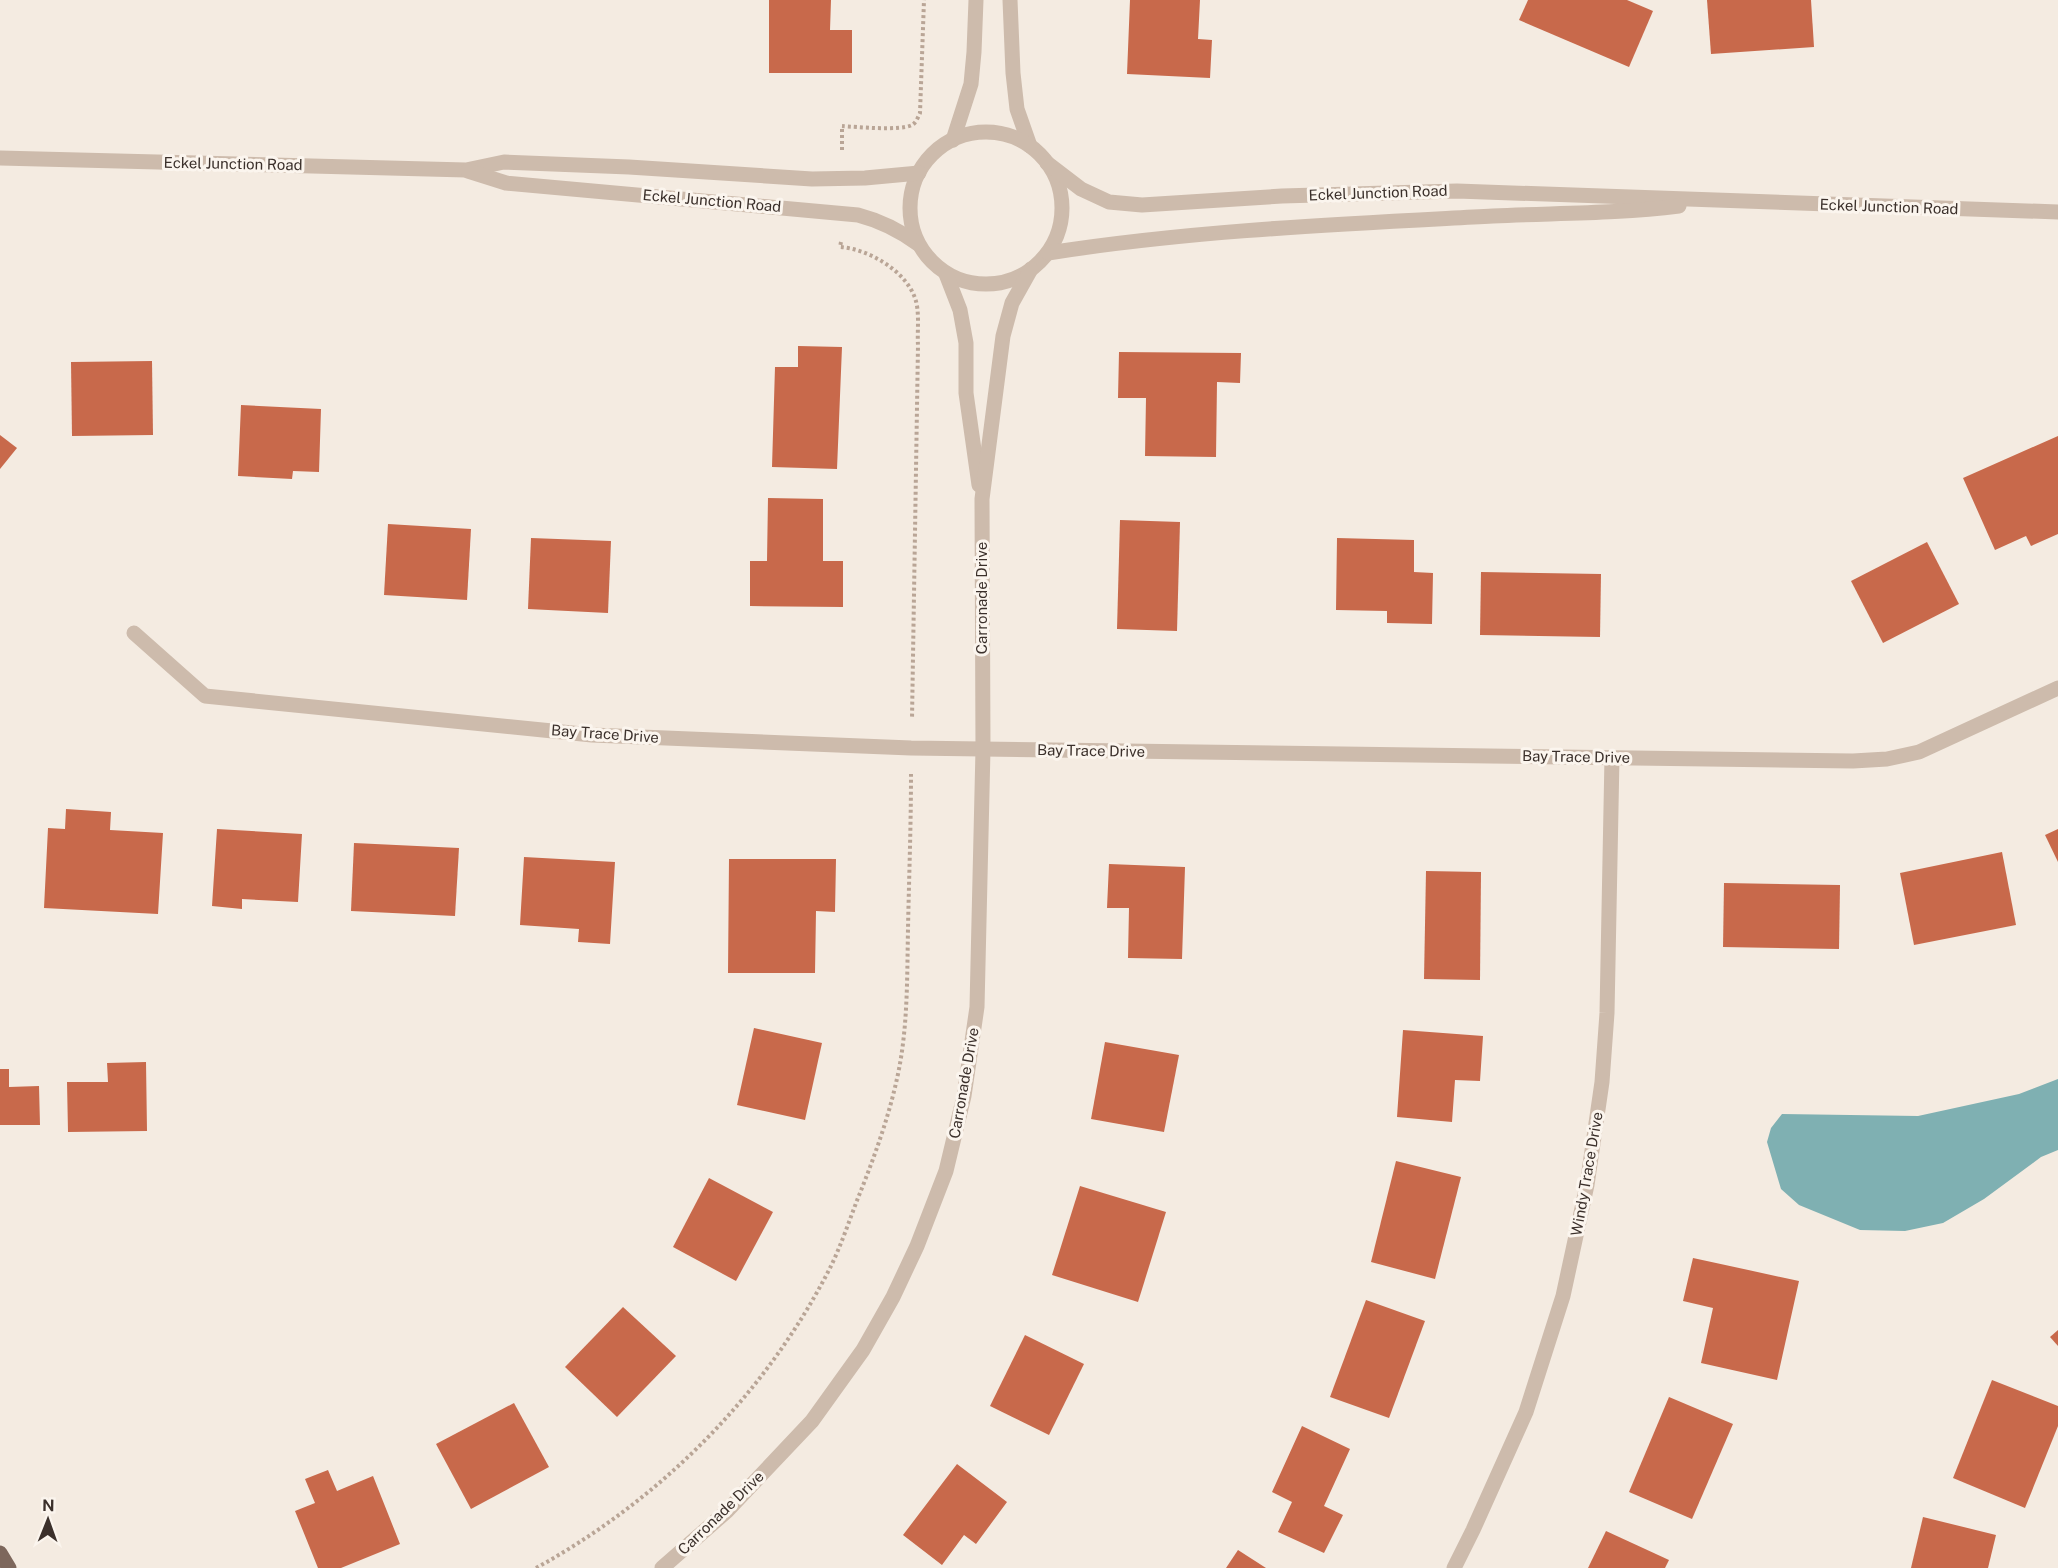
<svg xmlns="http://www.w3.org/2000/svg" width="2058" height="1568" font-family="'Public Sans',sans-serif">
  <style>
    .water { fill: #7fb0b2 }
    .building { fill: #c8694b }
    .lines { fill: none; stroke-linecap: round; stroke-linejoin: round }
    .path { stroke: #b9a596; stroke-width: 4; stroke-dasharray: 3 3; stroke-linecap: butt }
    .minor { stroke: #cdbbac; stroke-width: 15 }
    .major { stroke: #7d675c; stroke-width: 15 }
    .labels { text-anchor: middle; stroke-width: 6; stroke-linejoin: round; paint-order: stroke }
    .street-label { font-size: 15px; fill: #3b302b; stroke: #fbf5ee }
  </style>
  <rect width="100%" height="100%" fill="#f4ebe1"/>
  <path class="water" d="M2058 1079V1150L2041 1157 1984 1199 1943 1223 1905 1231 1860 1230 1799 1205 1781 1189 1767 1142 1771 1128 1782 1114 1918 1116 2019 1094Z"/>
  <g class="building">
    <path d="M769 0H831L830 30H852V73H769Z"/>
    <path d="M1130 0H1200L1198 39 1212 40 1210 78 1127 74Z"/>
    <path d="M1528 0H1627L1653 11 1629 67 1519 20Z"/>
    <path d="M1707 0H1811L1814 47 1711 54Z"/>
    <path d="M798 346 842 347 837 469 772 467 775 367H798Z"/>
    <path d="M1119 352 1241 353 1240 383 1217 382 1216 457 1145 456 1146 398H1118Z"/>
    <path d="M152 361 153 435 72 436 71 362Z"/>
    <path d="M241 405 321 409 319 472 293 471 292 479 238 476Z"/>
    <path d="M0 435 17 448 0 469Z"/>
    <path d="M2058 436V534L2031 546 2026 536 1995 550 1963 478Z"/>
    <path d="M768 498 823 499V561H843V607L750 606V561H767Z"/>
    <path d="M1120 520 1180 522 1177 631 1117 629Z"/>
    <path d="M388 524 471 529 467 600 384 595Z"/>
    <path d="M531 538 611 541 608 613 528 609Z"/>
    <path d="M1337 538 1414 540V572L1433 573 1432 624 1387 623V611L1336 610Z"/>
    <path d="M1927 542 1959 604 1883 643 1851 581Z"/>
    <path d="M1481 572 1601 574 1600 637 1480 635Z"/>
    <path d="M66 809 111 812 110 830 163 833 158 914 44 908 48 828 65 829Z"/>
    <path d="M217 829 302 834 298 902 242 899V909L212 906Z"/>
    <path d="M2058 829V862L2045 835Z"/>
    <path d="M354 843 459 848 455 916 351 911Z"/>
    <path d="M2002 852 2016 925 1914 945 1900 873Z"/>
    <path d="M524 857 615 862 610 944 578 942 579 929 520 925Z"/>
    <path d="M729 859H836L835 912 816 911 815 973H728Z"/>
    <path d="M1109 864 1185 867 1182 959 1128 958 1129 908H1107Z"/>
    <path d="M1426 871 1481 872 1480 980 1424 979Z"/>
    <path d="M1724 883 1840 885 1839 949 1723 947Z"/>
    <path d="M754 1028 822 1043 805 1120 737 1105Z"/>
    <path d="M1403 1030 1483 1036 1480 1081 1455 1080 1452 1122 1397 1117Z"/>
    <path d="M1105 1042 1179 1055 1164 1132 1091 1119Z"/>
    <path d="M146 1062 147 1131 68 1132 67 1082H108L107 1063Z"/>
    <path d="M0 1069H9V1087L39 1086 40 1125H0Z"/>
    <path d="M1396 1161 1461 1177 1435 1279 1371 1262Z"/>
    <path d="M709 1178 773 1212 736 1281 673 1247Z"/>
    <path d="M1080 1186 1166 1212 1138 1302 1052 1275Z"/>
    <path d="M1693 1258 1799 1281 1777 1380 1701 1363 1713 1308 1683 1301Z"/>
    <path d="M1366 1300 1425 1321 1389 1418 1330 1397Z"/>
    <path d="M623 1307 676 1356 617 1417 565 1367Z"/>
    <path d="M2058 1330V1346L2050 1337Z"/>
    <path d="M1025 1335 1084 1364 1049 1435 990 1406Z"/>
    <path d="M1992 1380 2058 1406V1426L2025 1508 1953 1478Z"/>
    <path d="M1669 1397 1733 1424 1692 1519 1629 1492Z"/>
    <path d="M514 1403 549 1467 471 1509 436 1444Z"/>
    <path d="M1302 1426 1350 1449 1324 1506 1343 1515 1324 1553 1278 1532 1292 1502 1272 1492Z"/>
    <path d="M957 1464 1007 1502 976 1544 964 1535 942 1565 903 1535Z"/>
    <path d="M328 1470 337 1491 373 1476 400 1544 341 1568H318L295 1511 315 1503 305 1479Z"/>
    <path d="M1923 1517 1996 1535 1988 1568H1911Z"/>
    <path d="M1606 1531 1669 1560 1665 1568H1588Z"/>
    <path d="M1238 1550 1266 1568H1226Z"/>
  </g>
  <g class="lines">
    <g class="path">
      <path d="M842 150V126C857 127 900 131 912 125 916 123 918 117 920 113L924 0"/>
      <path d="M841 242 840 247C868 249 905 270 915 298 920 312 917 331 918 345L912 719"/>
      <path d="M536 1568C660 1500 766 1394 830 1268 841 1246 849 1221 858 1198 874 1158 889 1117 898 1074 908 1026 907 977 908 929 909 878 911 826 911 774"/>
    </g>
    <g class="minor">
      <path d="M1010 0 1013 73 1017 109 1030 146"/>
      <circle cx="986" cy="208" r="76"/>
      <path d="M953 140 971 84 974 52 976 0"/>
      <path d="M0 158 466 170 504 162 629 167 812 179 865 178 919 173"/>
      <path d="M1047 163 1081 189 1109 202 1142 205 1282 196 1457 191 2058 212"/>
      <path d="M468 171 506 183 858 215C881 221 899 230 918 244"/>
      <path d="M1048 253C1195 230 1344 224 1493 216 1555 213 1617 214 1679 206"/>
      <path d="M946 274 960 310 966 343V393L979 485"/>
      <path d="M134 633 205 696 592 735 911 748 1853 761 1887 759 1919 752 2058 688"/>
      <path d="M662 1568 727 1511 812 1421 863 1350 893 1297 917 1246 946 1171 964 1096 977 1007 983 749 982 499 1003 336 1012 303 1031 269"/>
      <path d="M1454 1568 1473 1530 1526 1412 1563 1296 1587 1185 1602 1082 1607 1013 1612 757"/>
    </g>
    <path class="major" d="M0 1553 9 1568"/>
  </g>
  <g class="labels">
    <g class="street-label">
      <text transform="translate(233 164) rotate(1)" y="5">Eckel Junction Road</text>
      <text transform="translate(1378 193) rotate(-2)" y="5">Eckel Junction Road</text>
      <text transform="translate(712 201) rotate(5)" y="5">Eckel Junction Road</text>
      <text transform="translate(1889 207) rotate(2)" y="5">Eckel Junction Road</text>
      <text transform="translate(982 598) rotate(-90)" y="5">Carronade Drive</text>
      <text transform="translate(605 734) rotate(4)" y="5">Bay Trace Drive</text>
      <text transform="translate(1091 751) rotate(1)" y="5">Bay Trace Drive</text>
      <text transform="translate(1576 757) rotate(1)" y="5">Bay Trace Drive</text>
      <text transform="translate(964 1083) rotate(-80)" y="5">Carronade Drive</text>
      <text transform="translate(1587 1174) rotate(-80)" y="5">Windy Trace Drive</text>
      <text transform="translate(721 1513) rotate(-44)" y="5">Carronade Drive</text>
    </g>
  </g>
  <g transform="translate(48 1520) rotate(1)" stroke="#fbf5ee" stroke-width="4.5" paint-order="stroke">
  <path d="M0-4.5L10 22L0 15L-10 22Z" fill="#3b302b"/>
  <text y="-9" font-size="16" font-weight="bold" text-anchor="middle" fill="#3b302b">N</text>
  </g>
</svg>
